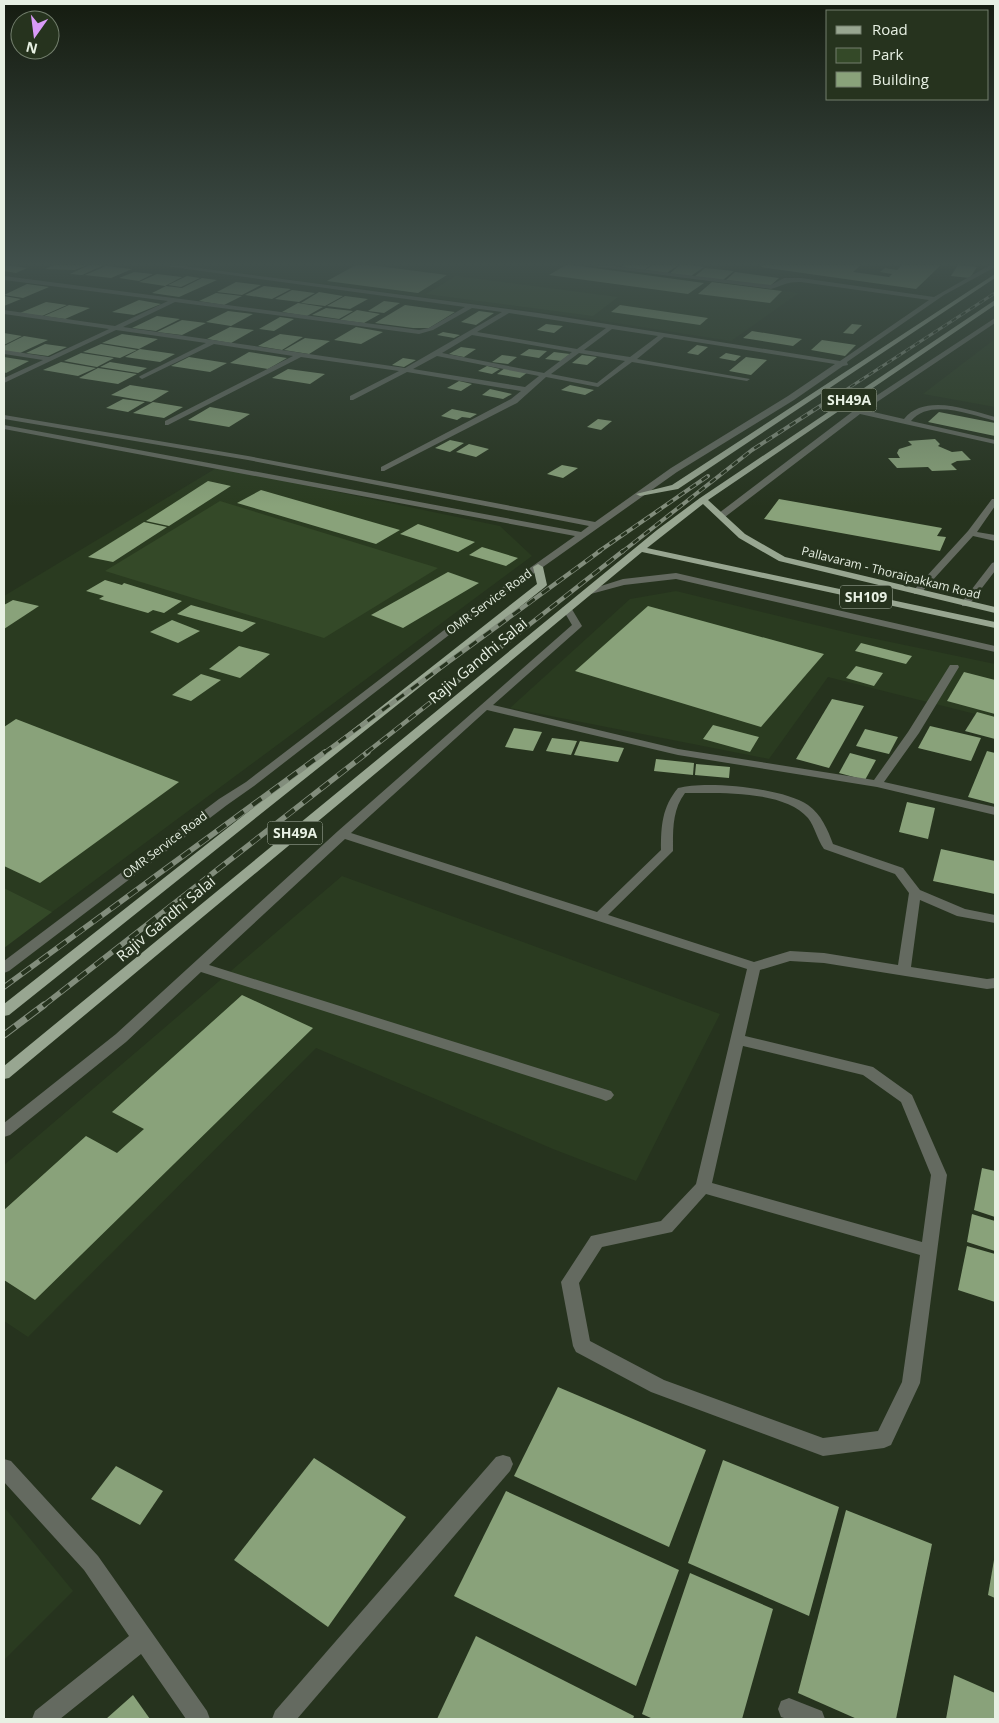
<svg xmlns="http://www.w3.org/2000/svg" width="999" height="1723" font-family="'Open Sans',sans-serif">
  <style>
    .built { fill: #2a3b20 }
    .green { fill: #344928 }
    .building { fill: #89a27a }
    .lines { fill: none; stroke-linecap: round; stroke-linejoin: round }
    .minor { fill: #646a60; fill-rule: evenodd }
    .major { fill: #98a691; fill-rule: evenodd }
    .rail-far4-casing { stroke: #828d7c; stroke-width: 3 }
    .rail-far3-casing { stroke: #828d7c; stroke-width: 4 }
    .rail-far2-casing { stroke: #828d7c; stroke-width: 4.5 }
    .rail-far1-casing { stroke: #828d7c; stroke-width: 5.5 }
    .rail-casing { stroke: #828d7c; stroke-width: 7 }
    .rail-far4 { stroke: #26331e; stroke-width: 2; stroke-dasharray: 5.5; stroke-linecap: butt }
    .rail-far3 { stroke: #26331e; stroke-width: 2.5; stroke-dasharray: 7; stroke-linecap: butt }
    .rail-far2 { stroke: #26331e; stroke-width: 3; stroke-dasharray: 9; stroke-linecap: butt }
    .rail-far1 { stroke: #26331e; stroke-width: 4; stroke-dasharray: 11; stroke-linecap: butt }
    .rail { stroke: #26331e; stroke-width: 5; stroke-dasharray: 14; stroke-linecap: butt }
    .labels { text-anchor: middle; stroke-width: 5; stroke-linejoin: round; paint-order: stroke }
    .far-street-label { font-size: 12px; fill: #e7f0e3; stroke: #26331e }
    .shield { fill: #26331e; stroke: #adb7a8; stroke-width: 1 }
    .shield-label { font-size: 14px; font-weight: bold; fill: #e7f0e3 }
    .street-label { font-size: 15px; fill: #e7f0e3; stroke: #26331e }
  </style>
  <rect width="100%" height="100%" fill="#26331e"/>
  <g class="built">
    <path d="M178 265H581L799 293 731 341 570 316Z"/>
    <path d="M995 339V407L923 394Z"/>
    <path d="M218 467 500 526 532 556 52 912 4 888V596Z"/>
    <path d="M676 591 857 635 995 664V719L828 677 769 759 510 708 630 599Z"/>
    <path d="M342 876 720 1014 636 1181 553 1149 316 1048 28 1337 4 1321V1165Z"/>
    <path d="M4 1507 73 1591 4 1660Z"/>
  </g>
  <g class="green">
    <path d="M456 276 618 297 593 316 426 294Z"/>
    <path d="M220 501 438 568 324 638 105 571Z"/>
    <path d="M4 888 52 912 4 948Z"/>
  </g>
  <g class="building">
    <path d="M4 265H5L27 268 16 273 4 271Z"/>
    <path d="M54 265H87L75 270 45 269Z"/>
    <path d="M89 265H104L82 275 70 274Z"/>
    <path d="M356 265H370L447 275 418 293 327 281Z"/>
    <path d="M566 265H572L704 283 688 294 549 275Z"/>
    <path d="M625 265H651L644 270 622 267Z"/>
    <path d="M652 265H678L667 273 645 270Z"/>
    <path d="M680 265H692L704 267 691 276 669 274Z"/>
    <path d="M763 265H861L853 272 889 277 892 274 880 272 885 268 897 270 902 265H941L916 289 761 267Z"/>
    <path d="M958 265 977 267 970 278 951 276Z"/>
    <path d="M106 266 132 269 111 278 85 275Z"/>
    <path d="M705 268 734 271 723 280 694 277Z"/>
    <path d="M134 272 153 274 139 281 119 278Z"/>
    <path d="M735 272 779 278 770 286 726 280Z"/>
    <path d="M157 274 182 277 165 286 139 282Z"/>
    <path d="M187 276 200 278 181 287 168 285Z"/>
    <path d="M202 278 217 280 179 297 152 293 166 286 182 288Z"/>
    <path d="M236 282 261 285 242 295 217 292Z"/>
    <path d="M712 282 782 291 770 303 698 294Z"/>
    <path d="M27 284 49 287 23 298 4 295Z"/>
    <path d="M264 286 291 289 272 299 245 295Z"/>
    <path d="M292 290 315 293 299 302 275 299Z"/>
    <path d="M319 292 343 296 325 306 301 303Z"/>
    <path d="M216 293 242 296 224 305 199 301Z"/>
    <path d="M4 296 21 299 4 306Z"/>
    <path d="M345 296 368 299 350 309 327 306Z"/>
    <path d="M139 300 161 304 134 315 112 312Z"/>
    <path d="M384 301 400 303 384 313 368 311Z"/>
    <path d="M46 302 67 305 42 316 20 313Z"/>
    <path d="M298 303 323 307 307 316 282 312Z"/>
    <path d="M69 305 90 308 65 319 44 316Z"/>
    <path d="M405 305 455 312 429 328H413L375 323Z"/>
    <path d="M620 305 708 318 700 325 611 312Z"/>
    <path d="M326 308 353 311 339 319 312 315Z"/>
    <path d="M357 310 380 314 364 323 340 320Z"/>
    <path d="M228 311 253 314 231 326 206 322Z"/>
    <path d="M479 311 494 313 476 325 461 322Z"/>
    <path d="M157 316 180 319 156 331 132 328Z"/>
    <path d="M280 317 294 319 274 331 259 329Z"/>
    <path d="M182 320 206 323 182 335 157 332Z"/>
    <path d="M546 324 563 326 554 333 537 330Z"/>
    <path d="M852 324 862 325 853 334 843 333Z"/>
    <path d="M230 327 254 330 231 343 207 339Z"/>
    <path d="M356 327 383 332 361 344 334 340Z"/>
    <path d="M752 331 802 339 793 346 743 338Z"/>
    <path d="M443 332 460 335 454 338 437 335Z"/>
    <path d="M4 333 22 336 4 345Z"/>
    <path d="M122 334 158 339 139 349 102 343Z"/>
    <path d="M280 334 303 337 282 350 258 346Z"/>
    <path d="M24 336 48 340 20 353 4 351V346Z"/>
    <path d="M305 338 330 341 309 354 284 350Z"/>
    <path d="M822 340 856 345 845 356 811 350Z"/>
    <path d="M45 344 67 347 48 356 26 353Z"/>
    <path d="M101 344 137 350 120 358 83 352Z"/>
    <path d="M697 345 708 347 698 355 687 353Z"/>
    <path d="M461 347 476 349 464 357 449 354Z"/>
    <path d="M140 349 175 354 160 362 125 357Z"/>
    <path d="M529 349 547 351 539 358 520 355Z"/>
    <path d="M249 352 287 358 268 369 230 363Z"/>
    <path d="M554 352 570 354 561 361 545 359Z"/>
    <path d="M81 353 114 358 97 367 64 361Z"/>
    <path d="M726 353 741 356 735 361 719 358Z"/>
    <path d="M502 355 517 357 508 364 492 362Z"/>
    <path d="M582 355 597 357 587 365 572 363Z"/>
    <path d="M4 357 29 361 6 373 4 372Z"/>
    <path d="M189 357 227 363 210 372 171 366Z"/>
    <path d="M746 357 767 360 751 375 729 371Z"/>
    <path d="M403 358 416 360 404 367 392 365Z"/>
    <path d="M61 362 96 368 78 376 43 370Z"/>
    <path d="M110 362 147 368 138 373 100 367Z"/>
    <path d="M487 366 500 369 492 374 478 371Z"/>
    <path d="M98 368 137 374 118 384 79 378Z"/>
    <path d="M505 368 528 372 520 378 497 374Z"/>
    <path d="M288 369 325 374 310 384 272 378Z"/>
    <path d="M459 381 472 384 461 391 447 388Z"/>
    <path d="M130 385 169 391 151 402 111 395Z"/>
    <path d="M570 385 594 390 585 395 561 390Z"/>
    <path d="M490 389 512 394 503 399 482 395Z"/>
    <path d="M123 399 145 402 128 412 106 408Z"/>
    <path d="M153 402 183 407 164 418 133 413Z"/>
    <path d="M210 407 250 414 229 427 188 420Z"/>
    <path d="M452 409 477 414 470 418 462 417 457 420 441 416Z"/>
    <path d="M939 412 995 423V436L928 422Z"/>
    <path d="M598 419 612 421 601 430 587 427Z"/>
    <path d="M935 439 940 444 938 446 952 452 962 451 971 460 957 461 951 464 957 470 932 471 928 467 897 468 888 458H900L897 453 899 449 912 445 908 441Z"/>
    <path d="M450 440 464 443 450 452 435 448Z"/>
    <path d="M469 444 489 449 476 457 456 452Z"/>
    <path d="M562 465 578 468 563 478 547 474Z"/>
    <path d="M208 481 231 486 169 526 146 521Z"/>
    <path d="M261 490 400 530 376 544 237 503Z"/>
    <path d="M779 499 942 528 937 536 946 537 940 551 764 519Z"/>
    <path d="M144 522 167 527 113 562 88 557Z"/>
    <path d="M418 524 475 542 458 552 400 534Z"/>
    <path d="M482 547 518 558 506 566 469 555Z"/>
    <path d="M448 572 479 583 403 628 371 615Z"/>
    <path d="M105 580 122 585 124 583 182 601 164 613 153 610 148 613 99 599 104 596 86 591Z"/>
    <path d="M13 600 39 606 4 629V605Z"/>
    <path d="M191 605 256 623 242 632 177 614Z"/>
    <path d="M648 606 824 654 761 727 575 671Z"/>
    <path d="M172 620 200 631 178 643 150 632Z"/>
    <path d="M861 643 912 656 906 664 855 651Z"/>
    <path d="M239 646 270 654 240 678 209 669Z"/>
    <path d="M856 666 883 673 874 686 846 678Z"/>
    <path d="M964 672 995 680V714L947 701Z"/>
    <path d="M201 674 221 680 191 701 172 695Z"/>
    <path d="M832 699 864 706 829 768 796 759Z"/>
    <path d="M977 712 995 717V739L965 731Z"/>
    <path d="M16 719 179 782 40 883 4 866V727Z"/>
    <path d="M713 725 759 737 750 752 703 739Z"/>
    <path d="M930 726 981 738 971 761 918 748Z"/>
    <path d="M514 728 542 732 533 751 505 747Z"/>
    <path d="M865 729 898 737 889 754 856 746Z"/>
    <path d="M552 738 577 741 571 755 546 751Z"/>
    <path d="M580 741 624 748 618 762 574 755Z"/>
    <path d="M987 751 995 753V804L968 797Z"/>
    <path d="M850 753 876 760 865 780 839 773Z"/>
    <path d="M656 759 694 763 693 775 654 771Z"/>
    <path d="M696 764 730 767 729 778 695 775Z"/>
    <path d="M907 802 935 808 928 839 899 832Z"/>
    <path d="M941 849 995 861V894L933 881Z"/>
    <path d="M242 995 313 1028 35 1300 4 1280V1210L86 1136 117 1153 144 1129 112 1112Z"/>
    <path d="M982 1168 995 1171V1217L974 1210Z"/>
    <path d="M972 1214 995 1221V1251L967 1242Z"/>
    <path d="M967 1246 995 1254V1302L958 1290Z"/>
    <path d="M558 1387 706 1450 669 1547 514 1476Z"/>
    <path d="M314 1458 406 1517 328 1627 234 1560Z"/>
    <path d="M723 1460 839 1507 809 1616 688 1563Z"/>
    <path d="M116 1466 163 1491 140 1525 91 1499Z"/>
    <path d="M506 1491 679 1570 636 1686 454 1596Z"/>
    <path d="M846 1510 932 1544 896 1719H857L798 1693Z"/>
    <path d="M994 1560H995V1598L988 1595Z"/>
    <path d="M690 1573 773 1609 742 1719H653L642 1714Z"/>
    <path d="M476 1636 634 1716 633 1719H437Z"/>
    <path d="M954 1675 995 1693V1719H946Z"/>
    <path d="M133 1695 150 1719H106Z"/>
  </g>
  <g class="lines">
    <g class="minor">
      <path d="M158 265H176L538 313 840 361 929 300 801 282C785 282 785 285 771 289L584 265H604L771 285 784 278H801L934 297 990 265H995V267L944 295 847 362 848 365 843 366 794 400 677 472 471 618 254 786 227 805 9 971 4 973V961L219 799 246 782 465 614 575 536 4 429V425L581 532 589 526 248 460 4 419V415L248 456 595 522 671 468 788 396 835 364 664 337 637 359 750 379 747 381 632 362 598 387 546 377 517 403 384 471H381V467L511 399 521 391 407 372 353 400H350V396L399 371 301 357 168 425H165V421L293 356 214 344 142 379 139 377 140 376 206 343 116 330 4 383V378L43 360 4 354V350L49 357 109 329 4 314V310L115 326 168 301 4 280V276L419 330 429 328 465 307ZM175 302 419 334 433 330 472 308 502 312 405 368 123 327ZM509 313 606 328 577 349 477 332ZM612 329 658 336 630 357 584 350ZM472 335 572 352 544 373 442 353ZM579 353 625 361 597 383 551 374ZM437 356 539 376 525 387 413 369Z"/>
      <path d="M995 318V323L865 410 904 419C925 393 968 410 995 417V421C971 415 930 398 911 421L995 440V444L860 414 725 517H719V513L856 409Z"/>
      <path d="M992 499H995V506L977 532 995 535V541L973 536 920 594H914V590L968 531Z"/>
      <path d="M995 562V571L968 606H962V602L992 563Z"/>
      <path d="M676 573 995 646V652L676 579 624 585 587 595 582 592 623 579Z"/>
      <path d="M567 605 570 606 582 626 580 628 493 705 678 749 874 780 908 732 950 665H958L959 667 919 733 884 782 995 807V815L877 787 678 755 487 710 351 833 597 912 661 850C661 826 662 807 678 788 706 780 783 788 808 805 821 814 828 830 833 844L903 868 920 890 965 909 995 915V923L957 916 920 900 911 967 987 979 995 978V988L987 989 824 963 790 961 760 970 745 1036 873 1067 912 1095 947 1175 920 1383 891 1445 884 1448 823 1456 651 1392 576 1352 573 1346 561 1282 591 1236 661 1221 696 1184 747 969 345 839 209 965 611 1091 614 1095 611 1099 606 1101 601 1099 201 972 126 1042 10 1135 4 1137V1123L116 1034 338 831 572 625 562 608ZM685 793C719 793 784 790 808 818 815 827 817 839 824 849L895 874 909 893 898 965 824 953 790 951 754 962 608 915 673 851C673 831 672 810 685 793ZM743 1046 863 1075 901 1102 931 1175 922 1242 712 1183ZM706 1194 920 1255 902 1382 878 1431 823 1438 664 1380 590 1341 579 1283 602 1247 672 1232Z"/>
      <path d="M503 1455 510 1457 513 1464 510 1471 297 1719H272L275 1711 496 1457Z"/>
      <path d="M4 1459 11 1461 98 1556 207 1711 210 1719H186L141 1654 60 1719H32L35 1711 129 1636 84 1570 4 1482Z"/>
      <path d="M789 1698 822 1711 825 1719H787L781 1717 778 1709 781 1701Z"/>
    </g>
    <g class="major">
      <path d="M995 274V278L678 489 640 496 636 494 672 485Z"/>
      <path d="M995 300V305L708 500 745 534 785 557 995 607V613L779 561 739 538 703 504 647 548 995 622V628L642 552 9 1078 4 1079V1066L657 530 700 498Z"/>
      <path d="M538 564 543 567 547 585 545 587 9 1015 4 1016V1004L537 584 533 567Z"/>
    </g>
    <defs>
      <path id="rail-far4" d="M841 393 995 293"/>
      <g id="rail-far3">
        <path d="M598 552 708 476"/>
        <path d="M622 552 752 450 842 392"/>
      </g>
      <g id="rail-far2">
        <path d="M324 753 600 551"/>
        <path d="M366 753 623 551"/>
      </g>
      <g id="rail-far1">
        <path d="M4 987 325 752"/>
        <path d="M43 1006 368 752"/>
      </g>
      <path id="rail" d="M4 1035 44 1005"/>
    </defs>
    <use href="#rail-far4" class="rail-far4-casing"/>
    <use href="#rail-far3" class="rail-far3-casing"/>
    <use href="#rail-far2" class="rail-far2-casing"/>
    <use href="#rail-far1" class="rail-far1-casing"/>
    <use href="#rail" class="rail-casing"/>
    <use href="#rail-far4" class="rail-far4"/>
    <use href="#rail-far3" class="rail-far3"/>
    <use href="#rail-far2" class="rail-far2"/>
    <use href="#rail-far1" class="rail-far1"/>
    <use href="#rail" class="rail"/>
  </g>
  <linearGradient id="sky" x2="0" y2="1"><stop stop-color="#151c10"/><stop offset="0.52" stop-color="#41504c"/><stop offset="1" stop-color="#41504c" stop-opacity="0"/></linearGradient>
  <rect width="999" height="507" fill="url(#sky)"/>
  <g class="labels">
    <g class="far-street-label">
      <text transform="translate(891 573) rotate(14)" y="4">Pallavaram - Thoraipakkam Road</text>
      <text transform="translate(489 602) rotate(-36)" y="4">OMR Service Road</text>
      <text transform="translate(165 845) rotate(-37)" y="4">OMR Service Road</text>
    </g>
    <g class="shield">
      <rect x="821.5" y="388.5" width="55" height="23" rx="4"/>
      <rect x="840" y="585.5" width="52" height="23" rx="4"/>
      <rect x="267.5" y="821.5" width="55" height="23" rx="4"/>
    </g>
    <g class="shield-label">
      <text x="849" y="405">SH49A</text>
      <text x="866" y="602">SH109</text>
      <text x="295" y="838">SH49A</text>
    </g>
    <g class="street-label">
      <text transform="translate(478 661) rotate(-40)" y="5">Rajiv Gandhi Salai</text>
      <text transform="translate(166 919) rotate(-40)" y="5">Rajiv Gandhi Salai</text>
    </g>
  </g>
  <rect width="999" height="1723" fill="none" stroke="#e7f0e3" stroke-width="10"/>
  <rect x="826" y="10" width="162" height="90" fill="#26331e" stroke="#737f6d"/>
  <rect x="836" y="26" width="25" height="8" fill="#98a691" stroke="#737f6d"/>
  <text x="872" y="35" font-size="15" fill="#e7f0e3">Road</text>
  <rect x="836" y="48" width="25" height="15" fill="#344928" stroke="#737f6d"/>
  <text x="872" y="60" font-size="15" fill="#e7f0e3">Park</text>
  <rect x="836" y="72" width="25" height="15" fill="#89a27a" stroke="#737f6d"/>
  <text x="872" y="85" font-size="15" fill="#e7f0e3">Building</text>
  <g transform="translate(35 35) rotate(194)"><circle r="24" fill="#26331e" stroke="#737f6d"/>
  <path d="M0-4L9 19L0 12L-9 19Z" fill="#d99af7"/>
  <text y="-8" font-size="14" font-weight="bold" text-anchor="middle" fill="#e7f0e3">N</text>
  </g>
</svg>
